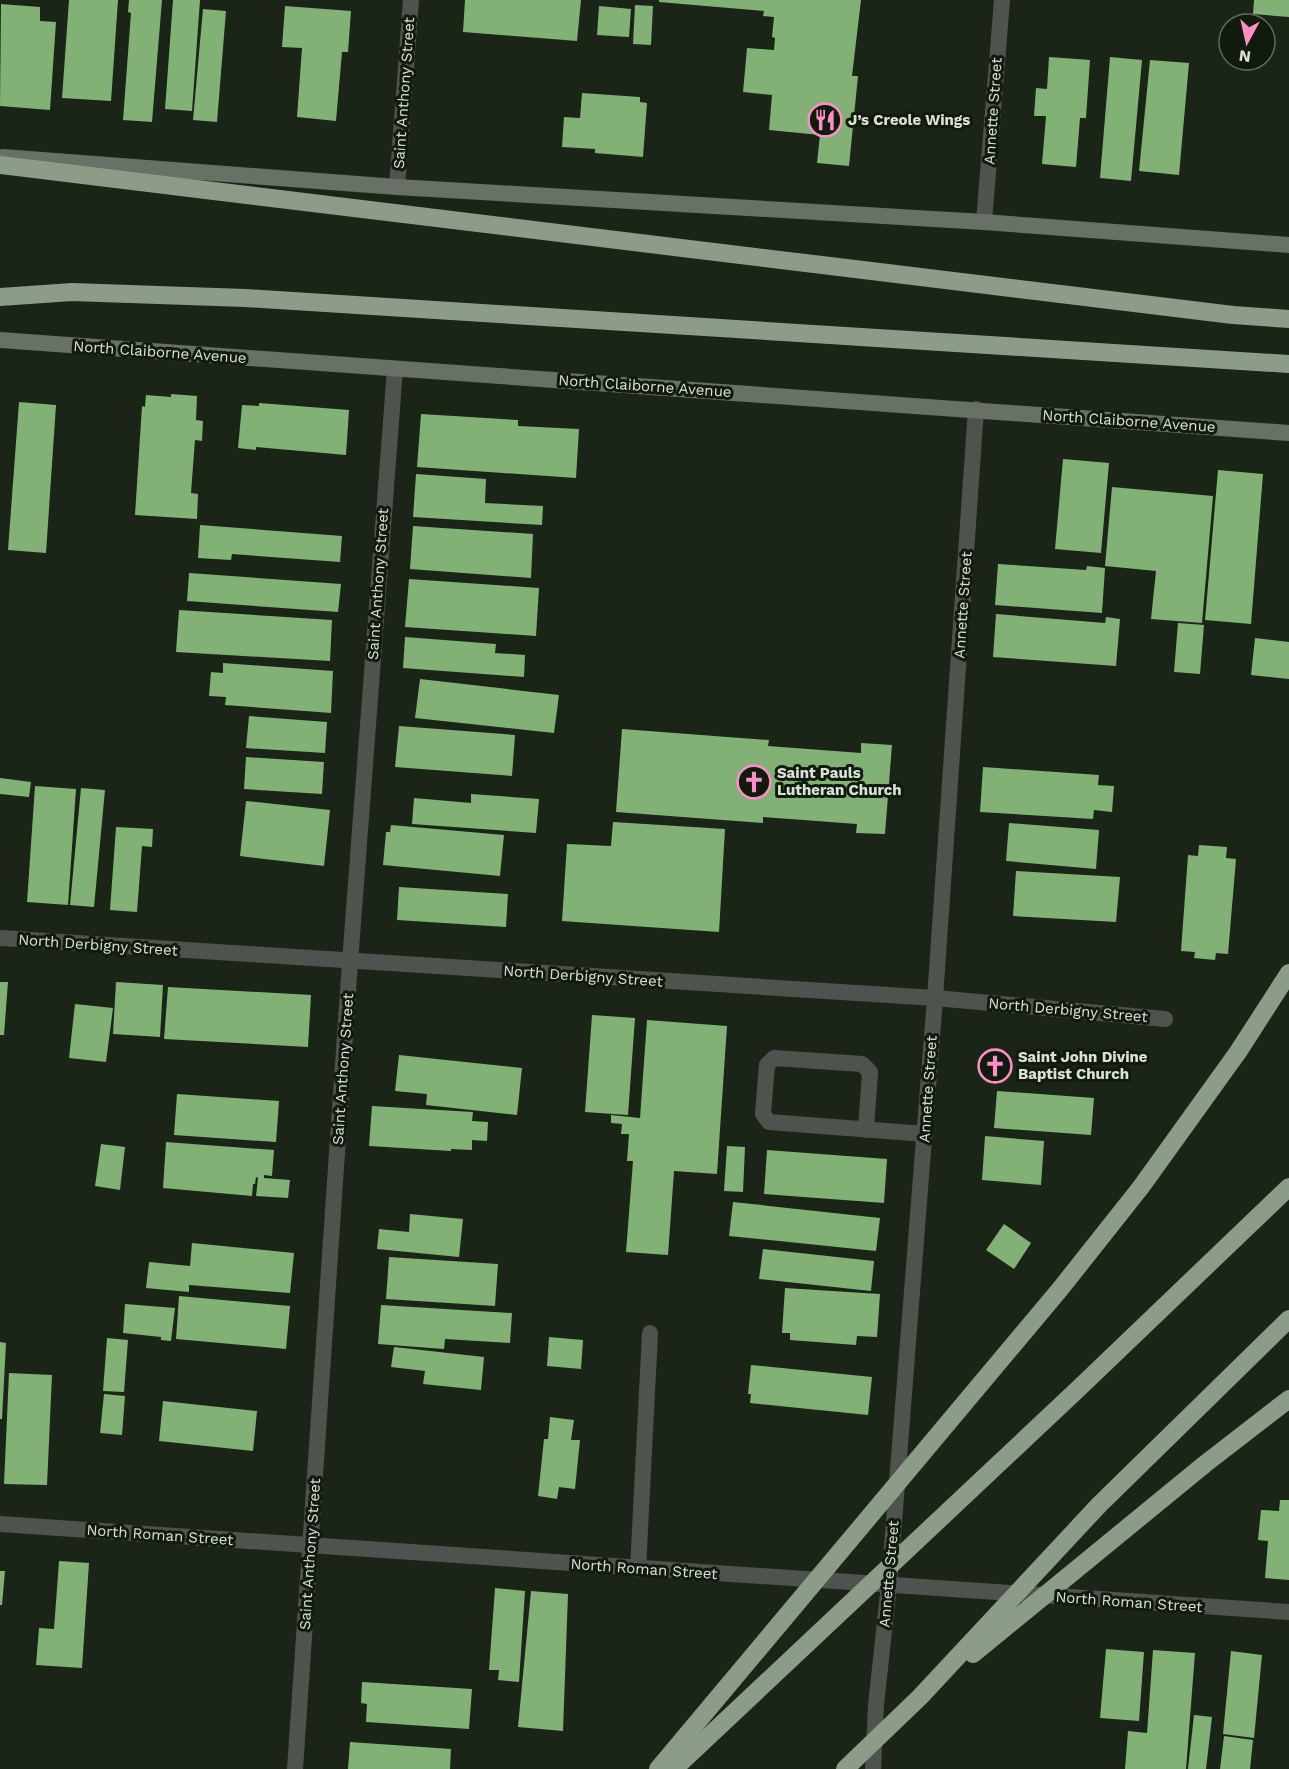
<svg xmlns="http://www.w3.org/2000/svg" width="1289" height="1769" font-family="'Work Sans',sans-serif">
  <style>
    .building { fill: #81b175 }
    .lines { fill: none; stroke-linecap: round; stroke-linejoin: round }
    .service { stroke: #4e544d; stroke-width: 16 }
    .minor { stroke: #4e544d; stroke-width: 16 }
    .secondary { stroke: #687165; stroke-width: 16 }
    .motorway { stroke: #8d9b89; stroke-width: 18 }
    .motorway-bridge { stroke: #8d9b89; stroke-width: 18 }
    .labels { text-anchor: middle; stroke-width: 6; stroke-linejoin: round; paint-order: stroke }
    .street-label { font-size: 15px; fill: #dae2d8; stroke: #101b0e }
    .poi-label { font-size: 15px; font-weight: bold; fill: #dae2d8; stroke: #101b0e; text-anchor: start }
  </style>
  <rect width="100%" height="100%" fill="#1a2517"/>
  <g class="building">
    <path d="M69 0H118L111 101 62 98Z"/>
    <path d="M129 0H162L152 122 123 120 131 13 128 12Z"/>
    <path d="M173 0H200L192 111 165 109Z"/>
    <path d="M465 0H581L577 41 463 32Z"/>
    <path d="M659 0H861L852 76H858L849 166 817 163 820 135 769 130 772 95 743 92 747 48 774 50 775 38 772 37 774 17 763 16 764 11 659 2Z"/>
    <path d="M1254 0H1289V17L1253 14Z"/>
    <path d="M1 4 40 7V21L56 22 50 110 0 106Z"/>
    <path d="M635 5 653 6 651 45 633 44Z"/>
    <path d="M285 6 351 11 348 52H342L336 121 297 117 302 48 282 47Z"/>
    <path d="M599 6 631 9 629 37 597 35Z"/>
    <path d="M203 9 226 11 217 122 193 120Z"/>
    <path d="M1049 57 1090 60 1086 118H1080L1076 167 1042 164 1046 116H1034L1036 88 1047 89Z"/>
    <path d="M1110 57 1142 60 1131 181 1100 178Z"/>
    <path d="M1150 60 1189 63 1179 175 1139 171Z"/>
    <path d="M582 93 640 97V102L647 103 643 157 595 153V149L562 147 564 117 580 118Z"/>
    <path d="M171 394 197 396 196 420 203 421 202 441 195 440 191 493 198 494 197 519 135 515 142 406 145 407 146 395 171 397Z"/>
    <path d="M19 402 56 405 46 553 8 550Z"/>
    <path d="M259 403 349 410 346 455 256 447V450L238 448 242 405 259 406Z"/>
    <path d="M421 414 518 420V426L579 429 576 478 417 467Z"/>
    <path d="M1063 459 1109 463 1101 553 1055 549Z"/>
    <path d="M1218 470 1263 474 1251 624 1205 620Z"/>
    <path d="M416 474 486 479 485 503 543 506 542 525 413 517Z"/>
    <path d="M1112 487 1213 496 1202 623 1151 619 1156 571 1105 566Z"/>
    <path d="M200 525 342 536 340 562 232 554 231 560 198 558Z"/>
    <path d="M413 526 533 534 531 578 410 569Z"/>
    <path d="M998 564 1086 570 1087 566 1105 568 1102 613 995 605Z"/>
    <path d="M189 573 341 584 338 612 187 601Z"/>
    <path d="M409 579 539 588 536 636 405 627Z"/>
    <path d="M179 610 332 620 330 661 176 652Z"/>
    <path d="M996 614 1105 623 1106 617 1120 619 1116 666 993 657Z"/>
    <path d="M1178 623 1204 625 1200 674 1174 672Z"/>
    <path d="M405 637 496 644 495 653 525 655 524 677 403 668Z"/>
    <path d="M1255 638 1289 642V679L1251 675Z"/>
    <path d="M223 663 333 671 331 713 225 705 226 697 209 696 211 672 223 673Z"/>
    <path d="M420 679 559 695 554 733 415 718Z"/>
    <path d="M249 716 327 722 325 753 246 748Z"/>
    <path d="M399 726 515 735 512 776 395 767Z"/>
    <path d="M622 729 769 740 768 746 861 753V743L892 745 885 834 856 833 857 824 763 817V823L616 812Z"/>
    <path d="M246 757 324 762 322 794 244 789Z"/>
    <path d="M983 767 1099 775 1098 785 1114 786 1112 812 1094 810 1093 819 980 812Z"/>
    <path d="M0 778 31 782 29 797 0 794Z"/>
    <path d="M35 786 76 789 68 905 27 902Z"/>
    <path d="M81 788 105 790 94 907 70 905Z"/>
    <path d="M471 794 539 799 536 833 412 824 414 798 471 803Z"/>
    <path d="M246 801 330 810 324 866 240 856Z"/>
    <path d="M613 822 725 829 719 932 562 921 567 844 611 846Z"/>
    <path d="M1009 823 1099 830 1096 869 1006 861Z"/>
    <path d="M391 825 504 835 500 876 383 865 386 832H390Z"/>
    <path d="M116 827 153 829 152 847 142 846 137 912 110 910Z"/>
    <path d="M1199 845 1227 847 1226 858 1236 859 1228 954 1216 953 1215 960 1194 958 1195 952 1181 951 1188 855 1198 856Z"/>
    <path d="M1016 871 1120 877 1116 922 1013 916Z"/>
    <path d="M399 887 508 894 506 927 397 920Z"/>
    <path d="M0 982H8L4 1035H0Z"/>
    <path d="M116 982 163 985 160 1037 113 1034Z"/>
    <path d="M168 987 311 995 308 1047 164 1039Z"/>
    <path d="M75 1004 113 1008 106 1062 69 1058Z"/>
    <path d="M592 1015 635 1018 628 1115 585 1112Z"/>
    <path d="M647 1020 727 1026 717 1174 674 1171 668 1255 626 1252 633 1161H627L629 1134H621L622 1124 611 1123V1115L640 1118Z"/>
    <path d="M399 1055 522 1068 517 1115 426 1105 427 1094 395 1091Z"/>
    <path d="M997 1091 1094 1098 1091 1135 994 1128Z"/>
    <path d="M177 1094 279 1101 276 1142 174 1135Z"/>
    <path d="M372 1106 473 1112 472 1121 488 1122 487 1141 472 1140V1150L451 1149V1151L369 1146Z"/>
    <path d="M985 1136 1044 1141 1041 1185 982 1180Z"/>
    <path d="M166 1142 274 1150 272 1176 264 1175V1178L290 1180 288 1198 256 1196 258 1178 256 1177 255 1184H253L252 1196 163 1188Z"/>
    <path d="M101 1144 125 1147 120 1190 95 1186Z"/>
    <path d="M727 1146 745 1147 743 1192 724 1191Z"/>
    <path d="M767 1150 887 1159 884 1203 764 1194Z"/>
    <path d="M733 1202 880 1218 876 1251 729 1236Z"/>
    <path d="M410 1214 463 1219 459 1257 377 1249 379 1229 409 1232Z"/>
    <path d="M1004 1224 1031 1243 1014 1269 986 1250Z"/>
    <path d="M192 1243 294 1253 290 1293 189 1285V1292L146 1288 149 1262 190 1266Z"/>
    <path d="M763 1249 874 1261 871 1291 759 1279Z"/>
    <path d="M389 1257 498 1264 495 1306 386 1299Z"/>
    <path d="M785 1288 880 1294 877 1337 857 1336 856 1345 790 1340V1333H782Z"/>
    <path d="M179 1296 290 1306 286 1349 176 1339Z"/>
    <path d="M125 1304 175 1308 171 1341 161 1340V1337L123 1333Z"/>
    <path d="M381 1305 512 1313 510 1343 445 1339 444 1349 378 1344Z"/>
    <path d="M549 1337 583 1340 581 1369 547 1366Z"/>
    <path d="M107 1338 128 1340 124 1392 103 1391Z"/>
    <path d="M0 1342 6 1343 2 1419H0Z"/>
    <path d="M394 1347 484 1357 481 1390 423 1384 425 1371 391 1367Z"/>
    <path d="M751 1365 872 1377 868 1415 750 1403 751 1394H748Z"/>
    <path d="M9 1373 52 1375 47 1485 4 1484Z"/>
    <path d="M104 1394 125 1396 122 1435 100 1433Z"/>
    <path d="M163 1401 257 1411 253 1451 159 1441Z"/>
    <path d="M550 1417 574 1420 571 1440H580L575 1489 559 1487 557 1499 538 1496 544 1439H548Z"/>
    <path d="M1280 1500H1289V1580L1265 1578 1268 1541 1258 1540 1261 1510 1279 1511Z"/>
    <path d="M59 1561 89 1563 82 1668 36 1665 39 1628 54 1629Z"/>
    <path d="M0 1571H5L2 1605H0Z"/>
    <path d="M495 1588 525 1591 519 1682 498 1680 499 1670H489Z"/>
    <path d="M531 1591 568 1594 563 1731 518 1727Z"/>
    <path d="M1106 1649 1144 1652 1139 1721 1100 1718Z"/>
    <path d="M1153 1650 1195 1653 1186 1769H1125L1128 1731 1147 1733Z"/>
    <path d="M1231 1651 1262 1655 1254 1738 1223 1734Z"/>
    <path d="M362 1682 472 1689 469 1729 366 1722 367 1704 361 1703Z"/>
    <path d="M1194 1715 1212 1717 1206 1769H1188Z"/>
    <path d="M1224 1736 1253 1740 1250 1769H1220Z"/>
    <path d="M350 1742 451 1749 450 1769H348Z"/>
  </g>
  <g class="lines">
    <g class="service">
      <path d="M866 1130 870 1072 862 1064 774 1058 767 1065 763 1114 769 1122 925 1134"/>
      <path d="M638 1569 650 1333"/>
    </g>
    <g class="minor">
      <path d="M397 187 411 0"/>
      <path d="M984 222 1002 0"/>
      <path d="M0 938 935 998 1165 1019"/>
      <path d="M0 1524 1289 1612"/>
      <path d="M295 1769 350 962 395 369"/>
      <path d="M873 1769 876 1705 889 1585 935 998 976 409"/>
    </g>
    <g class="secondary">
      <path d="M3 157 397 187 984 222 1289 245"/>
      <path d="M0 340 1289 433"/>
    </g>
    <g class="motorway">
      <path d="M0 165 1233 315 1289 319"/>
      <path d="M0 297 72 292 245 298 1289 364"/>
    </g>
    <g class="motorway-bridge">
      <path d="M973 1654 1205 1464 1289 1399"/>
      <path d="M658 1769 1061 1288 1141 1187 1238 1052 1289 973"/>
      <path d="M674 1769 1077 1390 1289 1187"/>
      <path d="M845 1769 920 1697 1099 1505 1289 1319"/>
    </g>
  </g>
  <defs>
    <symbol id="restaurant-ring" viewBox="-11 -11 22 22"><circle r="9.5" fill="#101b0e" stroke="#fb8fc5" stroke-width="1.5"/><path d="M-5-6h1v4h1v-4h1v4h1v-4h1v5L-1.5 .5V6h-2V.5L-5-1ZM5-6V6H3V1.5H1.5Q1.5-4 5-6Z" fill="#fb8fc5"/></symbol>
    <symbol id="church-ring" viewBox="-11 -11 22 22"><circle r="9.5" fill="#101b0e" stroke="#fb8fc5" stroke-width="1.5"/><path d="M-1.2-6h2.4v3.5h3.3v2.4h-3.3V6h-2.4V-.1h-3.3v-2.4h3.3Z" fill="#fb8fc5"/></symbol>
  </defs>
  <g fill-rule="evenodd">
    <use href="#restaurant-ring" x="806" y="101" width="38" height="38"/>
    <use href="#church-ring" x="735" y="763" width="38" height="38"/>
    <use href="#church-ring" x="976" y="1047" width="38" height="38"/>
  </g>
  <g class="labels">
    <g class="street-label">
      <text transform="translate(404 93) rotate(-86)" y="5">Saint Anthony Street</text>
      <text transform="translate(993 111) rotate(-86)" y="5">Annette Street</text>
      <text transform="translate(160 352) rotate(4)" y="5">North Claiborne Avenue</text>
      <text transform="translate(645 386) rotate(4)" y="5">North Claiborne Avenue</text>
      <text transform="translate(1129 421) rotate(4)" y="5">North Claiborne Avenue</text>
      <text transform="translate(378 584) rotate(-86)" y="5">Saint Anthony Street</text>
      <text transform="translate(963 605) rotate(-86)" y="5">Annette Street</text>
      <text transform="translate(98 945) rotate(4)" y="5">North Derbigny Street</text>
      <text transform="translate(583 976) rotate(4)" y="5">North Derbigny Street</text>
      <text transform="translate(1068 1010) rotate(5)" y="5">North Derbigny Street</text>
      <text transform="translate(343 1069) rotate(-86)" y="5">Saint Anthony Street</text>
      <text transform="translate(928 1089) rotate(-86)" y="5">Annette Street</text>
      <text transform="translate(160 1535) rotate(4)" y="5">North Roman Street</text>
      <text transform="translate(310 1554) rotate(-86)" y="5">Saint Anthony Street</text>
      <text transform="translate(644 1569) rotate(4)" y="5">North Roman Street</text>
      <text transform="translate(889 1574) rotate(-85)" y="5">Annette Street</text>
      <text transform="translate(1129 1602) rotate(4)" y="5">North Roman Street</text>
    </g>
    <g class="poi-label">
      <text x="848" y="125">J’s Creole Wings</text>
      <text x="777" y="778">Saint Pauls<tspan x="777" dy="17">Lutheran Church</tspan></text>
      <text x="1018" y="1062">Saint John Divine<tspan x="1018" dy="17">Baptist Church</tspan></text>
    </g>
  </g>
  <g transform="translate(1247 42) rotate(188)"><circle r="28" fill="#101b0e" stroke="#616b5f" stroke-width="1.5"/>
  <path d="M0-4.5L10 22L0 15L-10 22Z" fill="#fb8fc5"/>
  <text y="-9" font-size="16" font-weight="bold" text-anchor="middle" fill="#dae2d8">N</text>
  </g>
</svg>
